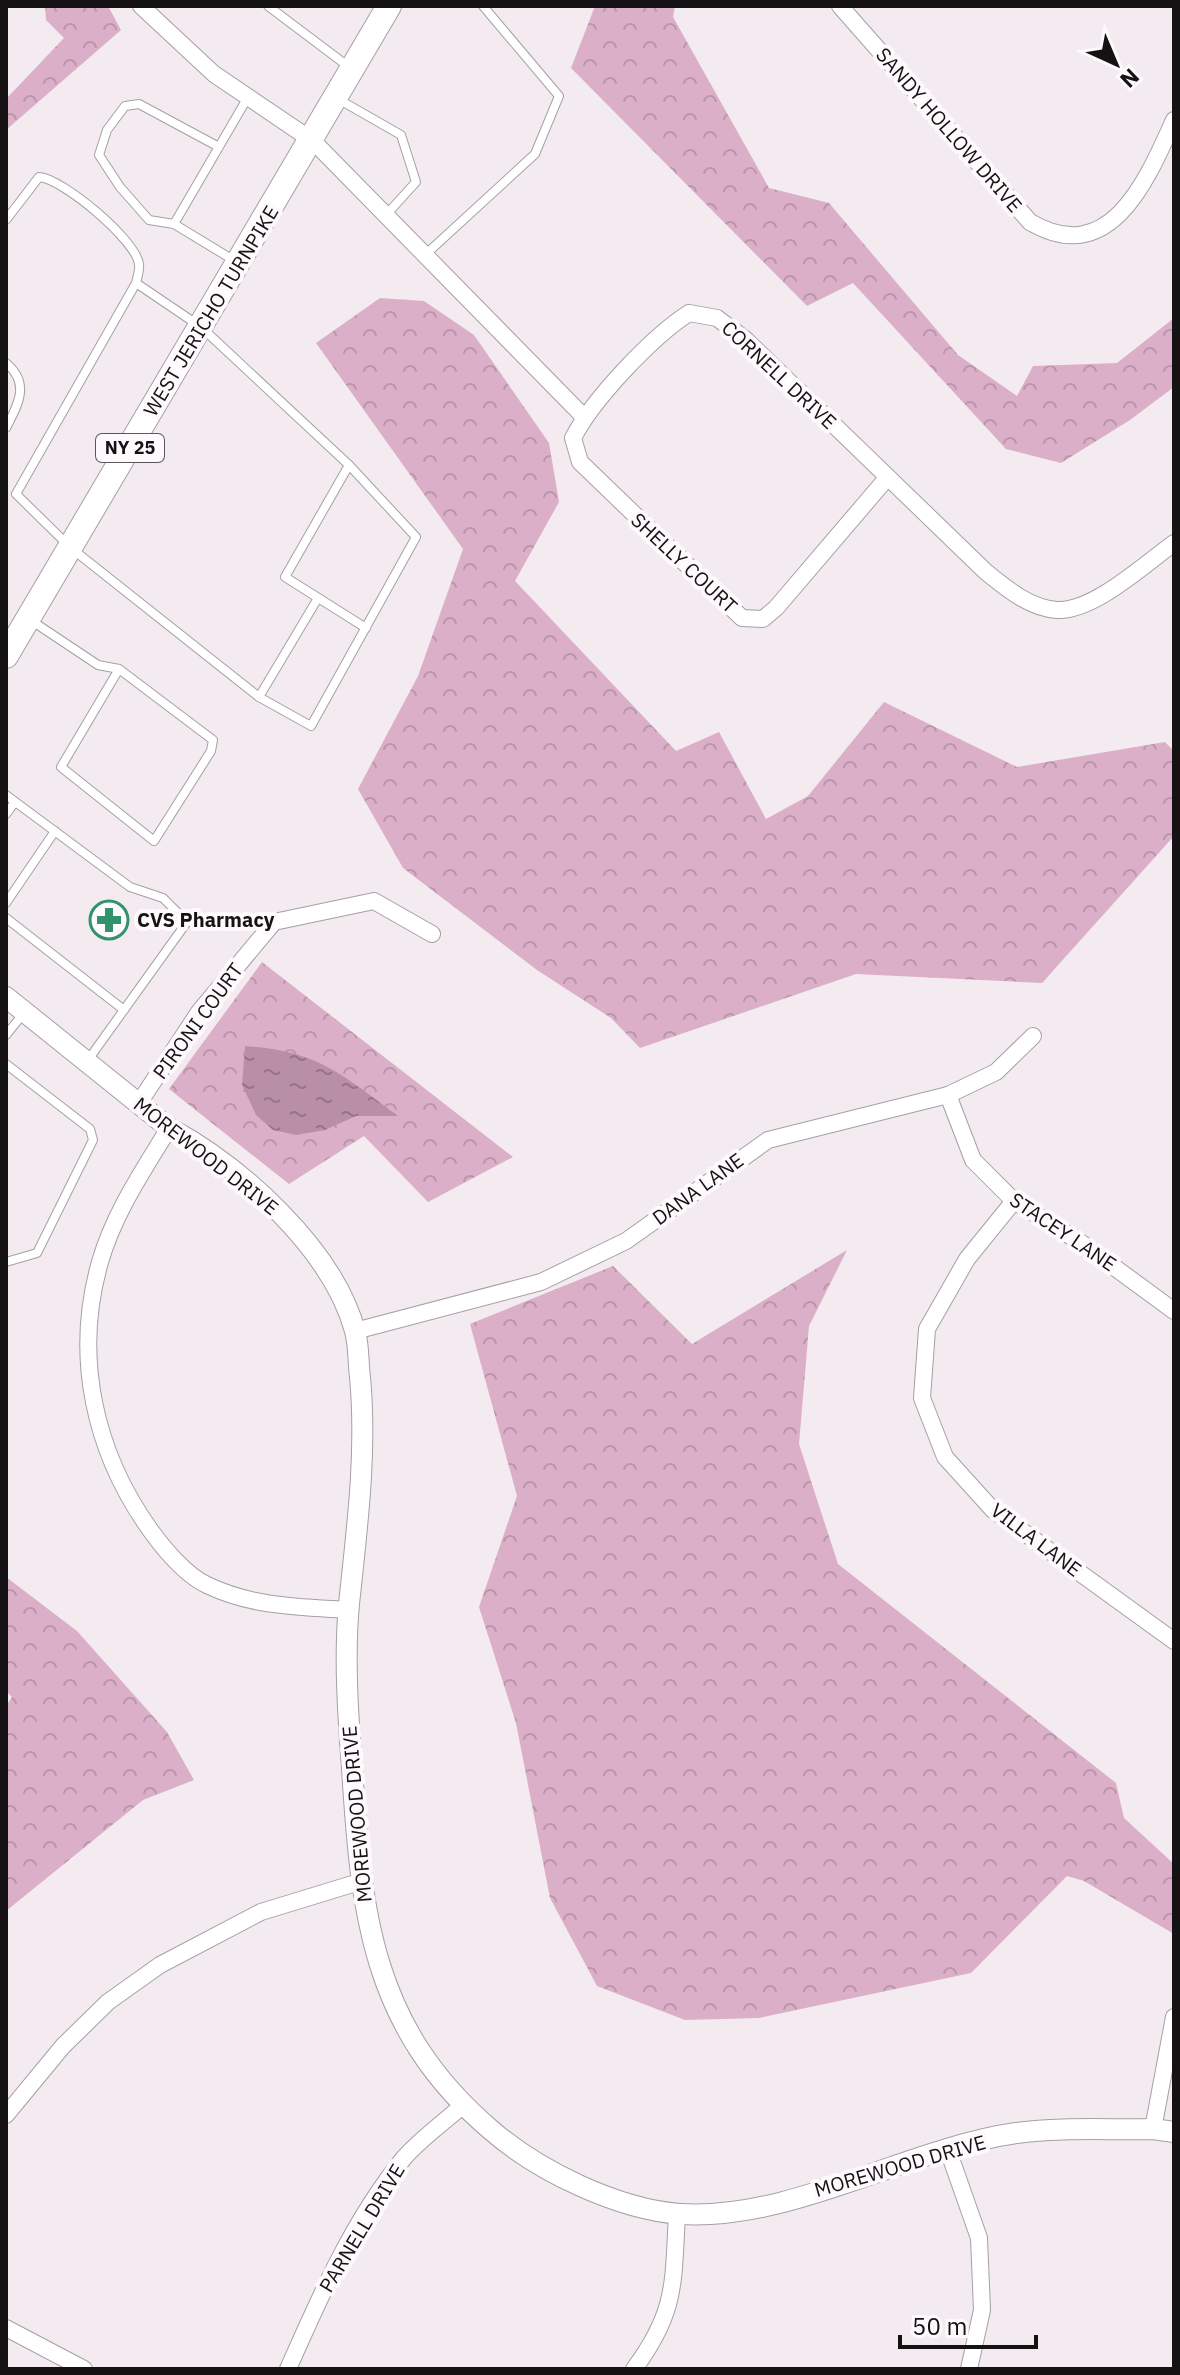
<svg xmlns="http://www.w3.org/2000/svg" width="1180" height="2375" font-family="'IBM Plex Sans',sans-serif">
  <style>
    .forest { fill: url(#forest-crowns) }
    .water { fill: url(#water-ripples) }
    .lines { fill: none; stroke-linecap: round; stroke-linejoin: round }
    .service-casing { stroke: #a69fa3; stroke-width: 10 }
    .minor-casing { stroke: #a69fa3; stroke-width: 18 }
    .tertiary-casing { stroke: #a69fa3; stroke-width: 22 }
    .primary-casing { stroke: #a69fa3; stroke-width: 26 }
    .service { stroke: #fff; stroke-width: 8 }
    .minor { stroke: #fff; stroke-width: 16 }
    .tertiary { stroke: #fff; stroke-width: 20 }
    .primary { stroke: #fff; stroke-width: 24 }
    .labels { text-anchor: middle; stroke-width: 8; stroke-linejoin: round; paint-order: stroke }
    .shield { fill: #fef9fc; stroke: #5b5759; stroke-width: 2 }
    .shield-label { font-size: 18px; font-weight: bold; fill: #151213 }
    .street-label { font-size: 20px; fill: #151213; stroke: #fef9fc }
    .poi-label { font-size: 20px; font-weight: bold; fill: #151213; stroke: #fef9fc; text-anchor: start }
  </style>
  <defs>
    <pattern id="forest-crowns" width="20" height="18" patternUnits="userSpaceOnUse" patternTransform="scale(2)"><rect width="20" height="18" fill="#dbafc8"/><path d="M2 6a3 3 0 1 1 6 0M12 15a3 3 0 1 1 6 0" fill="none" stroke="#bb96ab"/></pattern>
    <pattern id="water-ripples" width="26" height="14" patternUnits="userSpaceOnUse" patternTransform="scale(2)"><rect width="26" height="14" fill="#b98fa8"/><path d="M2 4q2-2 4 0t4 0M15 11q2-2 4 0t4 0" fill="none" stroke="#957388"/></pattern>
  </defs>
  <rect width="100%" height="100%" fill="#f3ebf0"/>
  <g class="forest">
    <path d="M45 6H108L121 30 6 130V99L64 38 46 20Z"/>
    <path d="M595 6H675L673 17 769 188 829 203 958 355 1017 396 1033 366 1117 363 1174 318V387L1130 420 1061 463 1006 449 853 283 807 306 571 68Z"/>
    <path d="M380 298 424 301 474 335 549 443 559 502 515 581 676 751 719 732 766 819 808 796 884 702 1017 767 1165 742 1174 751V836L1042 983 856 974 640 1048 611 1018 537 970 403 868 358 789 418 676 463 549 316 343Z"/>
    <path d="M262 962 513 1157 428 1202 364 1136 289 1184 169 1089Z"/>
    <path d="M847 1250 809 1326 799 1444 838 1564 1116 1783 1124 1818 1174 1864V1934L1084 1881 1067 1876 971 1973 759 2018 685 2020 597 1986 550 1898 516 1723 479 1607 517 1496 470 1324 613 1266 692 1344Z"/>
    <path d="M6 1577 77 1631 167 1732 194 1780 143 1800 6 1911V1706L12 1697 6 1691Z"/>
  </g>
  <path class="water" d="M245 1046C319 1051 341 1074 398 1116H356L325 1130 296 1135 273 1130 256 1115 242 1085Z"/>
  <g class="lines">
    <defs>
      <g id="service">
        <path d="M268 6 349 67"/>
        <path d="M338 99 401 135 416 182 386 215"/>
        <path d="M219 147 139 104 125 106 107 130 99 155 120 187 149 220 174 224 248 97"/>
        <path d="M6 220 39 177C62 178 136 240 139 264 140 270 137 278 136 283L16 494 71 548 259 697 311 726 416 537 349 465 201 327 136 283"/>
        <path d="M174 224 235 261"/>
        <path d="M425 255 535 154 559 96 483 6"/>
        <path d="M6 363C30 383 19 403 6 428"/>
        <path d="M349 465 285 577 366 628"/>
        <path d="M29 619 98 665 119 669 213 740 211 751 154 841 61 767 119 669"/>
        <path d="M259 697 318 598"/>
        <path d="M6 795 130 887 163 898 187 922 88 1060"/>
        <path d="M6 814 15 802"/>
        <path d="M6 903 55 831"/>
        <path d="M6 918 124 1010"/>
        <path d="M6 1035 23 1014"/>
        <path d="M6 1064 90 1129 93 1140 37 1253 6 1262"/>
      </g>
      <g id="minor">
        <path d="M141 6 214 74 313 141 584 417"/>
        <path d="M840 6 1030 222C1110 269 1147 180 1174 120"/>
        <path d="M887 478 776 608 763 619 742 618 580 462 573 438C593 399 652 337 689 313L717 318 746 340 986 572C1006 588 1029 608 1057 610 1093 612 1145 564 1174 543"/>
        <path d="M948 1095 973 1160 1014 1201 1080 1242 1174 1311"/>
        <path d="M139 1103 199 1012 274 922 374 901 432 934"/>
        <path d="M169 1128C143 1171 114 1213 100 1262 73 1356 94 1452 151 1531 164 1549 186 1575 207 1585 253 1607 299 1607 348 1610"/>
        <path d="M1014 1201 967 1259 927 1329 922 1398 945 1457 993 1510 1174 1641"/>
        <path d="M355 1331 541 1282 626 1241 768 1140 948 1095 996 1072 1033 1036"/>
        <path d="M6 2115 63 2046 108 2002 160 1965 261 1912 359 1882"/>
        <path d="M1153 2129 1174 2017"/>
        <path d="M948 2150 979 2238 982 2310 969 2369"/>
        <path d="M6 2328 84 2369"/>
        <path d="M288 2369C320 2297 352 2222 403 2159 419 2140 443 2123 462 2106"/>
        <path d="M634 2369C677 2311 673 2283 677 2214"/>
      </g>
      <path id="tertiary" d="M6 997 169 1128C241 1167 333 1249 355 1331 359 1345 358 1362 360 1377 367 1453 357 1528 349 1604 344 1657 348 1715 352 1768 361 1914 372 2029 491 2130 538 2171 617 2209 680 2214 791 2221 906 2149 1016 2133 1060 2127 1108 2130 1153 2129L1174 2132"/>
      <path id="primary" d="M6 656 389 6"/>
    </defs>
    <use href="#service" class="service-casing"/>
    <use href="#minor" class="minor-casing"/>
    <use href="#tertiary" class="tertiary-casing"/>
    <use href="#primary" class="primary-casing"/>
    <use href="#service" class="service"/>
    <use href="#minor" class="minor"/>
    <use href="#tertiary" class="tertiary"/>
    <use href="#primary" class="primary"/>
  </g>
  <defs>
    <symbol id="pharmacy-ring" viewBox="-11 -11 22 22"><circle r="9.5" fill="#fef9fc" stroke="#32926b" stroke-width="1.5"/><path d="M-2-6h4v4h4v4h-4v4h-4v-4h-4v-4h4Z" fill="#32926b"/></symbol>
  </defs>
  <g fill-rule="evenodd">
    <use href="#pharmacy-ring" x="87" y="898" width="44" height="44"/>
  </g>
  <g class="labels">
    <rect class="shield" x="96" y="434" width="68" height="28" rx="6"/>
    <g class="shield-label">
      <text x="130" y="454">NY 25</text>
    </g>
    <g class="street-label">
      <text transform="translate(949 130) rotate(49)" y="7">SANDY HOLLOW DRIVE</text>
      <text transform="translate(211 311) rotate(-59)" y="7">WEST JERICHO TURNPIKE</text>
      <text transform="translate(779 375) rotate(43)" y="7">CORNELL DRIVE</text>
      <text transform="translate(684 563) rotate(43)" y="7">SHELLY COURT</text>
      <text transform="translate(198 1021) rotate(-54)" y="7">PIRONI COURT</text>
      <text transform="translate(206 1156) rotate(38)" y="7">MOREWOOD DRIVE</text>
      <text transform="translate(698 1189) rotate(-36)" y="7">DANA LANE</text>
      <text transform="translate(1063 1232) rotate(34)" y="7">STACEY LANE</text>
      <text transform="translate(1036 1540) rotate(37)" y="7">VILLA LANE</text>
      <text transform="translate(357 1814) rotate(-95)" y="7">MOREWOOD DRIVE</text>
      <text transform="translate(900 2166) rotate(-16)" y="7">MOREWOOD DRIVE</text>
      <text transform="translate(362 2228) rotate(-59)" y="7">PARNELL DRIVE</text>
    </g>
    <g class="poi-label">
      <text x="137" y="927">CVS Pharmacy</text>
    </g>
  </g>
  <rect width="1180" height="2375" fill="none" stroke="#151213" stroke-width="16"/>
  <g transform="translate(1116 64) rotate(136)" stroke="#fef9fc" stroke-width="6" paint-order="stroke">
  <path d="M0-6L14 30L0 20L-14 30Z" fill="#151213"/>
  <text y="-12" font-size="22" font-weight="bold" text-anchor="middle" fill="#151213">N</text>
  </g>
  <path d="M900 2335v12h136v-12" fill="none" stroke="#151213" stroke-width="4"/>
  <text x="912" y="2335" font-size="24" fill="#151213" stroke="#fef9fc" stroke-width="6" paint-order="stroke">50 m</text>
</svg>
